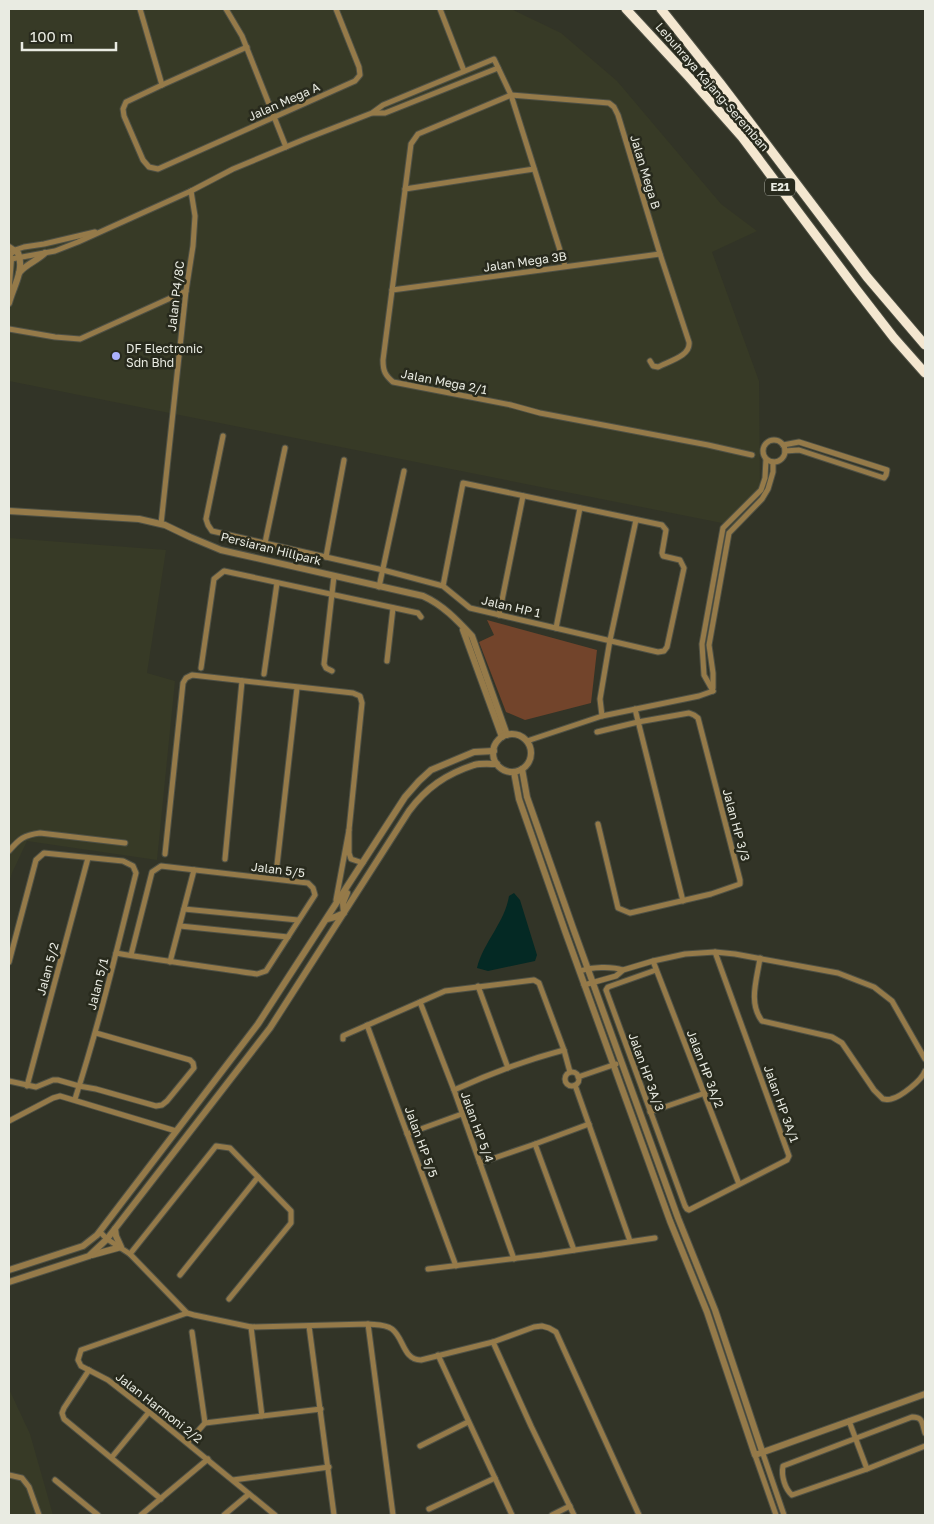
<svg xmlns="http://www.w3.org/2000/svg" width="934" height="1524" font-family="'Golos Text',sans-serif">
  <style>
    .built { fill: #373a26 }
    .green { fill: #72442b }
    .water { fill: #042924 }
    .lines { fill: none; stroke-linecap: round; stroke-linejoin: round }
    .minor-casing { stroke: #4f5145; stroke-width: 7 }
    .tertiary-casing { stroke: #4f5145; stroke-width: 8 }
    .motorway-casing { stroke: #4f5145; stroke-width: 11 }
    .minor { stroke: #957a49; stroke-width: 5 }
    .tertiary { stroke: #957a49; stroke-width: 6 }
    .motorway { stroke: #f4e7d0; stroke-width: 9 }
    .poi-dot { fill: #aab0fc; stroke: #282a1d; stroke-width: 2 }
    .labels { text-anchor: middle; stroke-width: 5; stroke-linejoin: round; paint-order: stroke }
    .shield { fill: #282a1d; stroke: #afb1a7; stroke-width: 1 }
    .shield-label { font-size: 11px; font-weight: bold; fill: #e9ebe2 }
    .street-label { font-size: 12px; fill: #e9ebe2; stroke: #282a1d }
    .poi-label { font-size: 12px; fill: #e9ebe2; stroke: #282a1d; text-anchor: start }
  </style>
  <rect width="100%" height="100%" fill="#323427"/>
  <g class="built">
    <path d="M9 9H511L561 33 617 81 721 204 757 231 712 252 759 381 760 494 732 525 9 381Z"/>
    <path d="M9 538 166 550 147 673 175 681 157 860 27 841 12 873 9 882Z"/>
    <path d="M9 1389 30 1434 53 1515H9Z"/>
  </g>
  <path class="green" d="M487 620 597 650 591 703 525 720 506 712 479 642 494 635Z"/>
  <path class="water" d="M514 893 520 900 537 955 535 961 488 971 477 968C483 943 505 922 509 896Z"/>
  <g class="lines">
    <defs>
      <g id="minor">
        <path d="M140 9 162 85"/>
        <path d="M226 9 242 36 286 147"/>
        <path d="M440 9 464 71"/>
        <path d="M247 47 162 85 126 102 123 109 124 116 143 160 149 167 158 169 355 81 360 75 359 67 336 9"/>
        <path d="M373 113H385L498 68"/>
        <path d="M405 189 534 169"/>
        <path d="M9 256 15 250 24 247 44 244 95 232"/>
        <path d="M11 259 55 251 78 242 191 191 233 169 305 139 372 113 383 105 494 59 511 95 565 266"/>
        <path d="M392 290 660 254"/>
        <path d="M9 329 55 337 80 339 186 291"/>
        <path d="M650 361 653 366 658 367C669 361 691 356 689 342L660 254 618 115 614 107 609 103 511 95 418 134 411 144 383 360C383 371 385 375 393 382L511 405 540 413 708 445 752 455"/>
        <path d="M223 436 206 519 208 525 212 531 383 570 443 586 470 608 658 652 664 651 667 647 684 568 680 560 663 556 662 553 666 530 662 525 463 483 443 586"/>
        <circle cx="774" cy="451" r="11"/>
        <path d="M783 445 799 442 887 470 886 475 884 478 799 450 785 451"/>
        <path d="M161 524 186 291 193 246 195 216 191 191"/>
        <path d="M265 543 285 448"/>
        <path d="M326 557 344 460"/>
        <path d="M379 587 404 471"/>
        <path d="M499 615 523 496"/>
        <path d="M556 628 580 508"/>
        <path d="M387 661 393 608"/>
        <path d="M201 668 214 579 224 571 418 613 421 617"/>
        <path d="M332 671 326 668 324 664 334 576"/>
        <path d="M264 674 277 583"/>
        <path d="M713 688V673L709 645 729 533 762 499 768 489 773 472V462"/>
        <path d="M713 691 704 675 702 644 723 528 761 490 765 478 766 459"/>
        <path d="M635 709 683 901"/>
        <path d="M602 716 600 699 610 640 636 520"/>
        <path d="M597 732 638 722 689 713 694 715 698 718 740 880V884L711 894 630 913 618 908 598 824"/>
        <path d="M527 741 602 716 699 696 713 691"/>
        <path d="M9 851C19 839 24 835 40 833L125 843"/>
        <path d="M165 854 183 683 186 678 192 675 353 693 360 696 362 703 349 830"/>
        <path d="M225 859 242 681"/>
        <path d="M277 865 297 688"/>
        <path d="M336 900 349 830V853L351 859 363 863"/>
        <path d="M184 909 298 920"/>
        <path d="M180 926 288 937"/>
        <path d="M116 953C163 961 210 967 257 974L266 971 315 895 313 888 308 883 161 866 152 872 131 955"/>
        <path d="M760 958C757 979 748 1003 762 1021L832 1037 842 1043 874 1090 883 1099C885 1099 888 1100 891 1099 901 1097 922 1080 925 1071"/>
        <path d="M653 961 739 1184"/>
        <path d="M9 962 36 860 44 853 123 861 133 866 136 873C117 949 99 1025 75 1099"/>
        <path d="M170 962 194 870"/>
        <path d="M656 970 608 987 606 990 685 1206 687 1209 689 1210 787 1160 789 1156 715 952"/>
        <path d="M580 971C592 967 611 966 623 970"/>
        <path d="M584 985 616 976 623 970 653 961 685 954 715 952 735 954 838 973 874 987 892 1001 925 1059"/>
        <path d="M478 986 508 1068"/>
        <path d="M420 1002 454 1090 514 1259"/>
        <path d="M367 1025 456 1266"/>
        <path d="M343 1039V1036L345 1035 445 991 534 980 539 983 564 1050 570 1072"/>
        <circle cx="572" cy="1079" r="7"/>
        <path d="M578 1077 616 1064"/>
        <path d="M9 1081 36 1087 53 1080H58L79 1086 96 1089 156 1106 162 1105 167 1101 194 1068 193 1063 190 1060 96 1033"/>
        <path d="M575 1085 630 1241"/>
        <path d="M27 1086 88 858"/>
        <path d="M454 1090C489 1074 526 1060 564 1050"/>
        <path d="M650 1112 705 1093"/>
        <path d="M9 1121 53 1098 60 1096 176 1131"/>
        <path d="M407 1134 462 1114"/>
        <path d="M535 1144 574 1250"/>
        <path d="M480 1163 535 1144 589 1124"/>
        <path d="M100 1232 107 1239 130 1254 187 1313 194 1315 251 1327 368 1324C376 1325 385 1324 392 1329 404 1338 403 1360 421 1360L493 1342 534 1327 542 1326 549 1328 556 1332 639 1515"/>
        <path d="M130 1254 216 1146 230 1148 291 1211V1223L229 1299"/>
        <path d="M428 1269 542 1255 655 1238"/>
        <path d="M180 1275 258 1177"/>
        <path d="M187 1313 81 1350 78 1360 81 1366 108 1380 149 1412 275 1515"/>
        <path d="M368 1324 393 1515"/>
        <path d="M309 1326 334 1515"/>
        <path d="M251 1327 262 1416"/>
        <path d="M192 1332 205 1423"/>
        <path d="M493 1342 531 1426 574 1515"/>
        <path d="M438 1355 512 1515"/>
        <path d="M89 1370 64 1408 62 1413 64 1419 161 1499"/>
        <path d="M849 1421 867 1469"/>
        <path d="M925 1433C922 1423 923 1417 912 1417L783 1466C781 1476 785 1489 792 1495L867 1469 925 1446"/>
        <path d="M188 1442 205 1423 321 1409"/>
        <path d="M420 1446 468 1422"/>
        <path d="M762 1451 784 1515"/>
        <path d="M755 1455 776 1515"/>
        <path d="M112 1457 149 1412"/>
        <path d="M9 1475 22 1478 29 1487 39 1515"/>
        <path d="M55 1480 98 1515"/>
        <path d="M233 1480 329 1467"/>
        <path d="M429 1509 495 1478"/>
        <path d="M141 1515 208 1459"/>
        <path d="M224 1515 249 1494"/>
        <path d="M552 1515 570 1506"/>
      </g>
      <g id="tertiary">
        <path d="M9 247 18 253C25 270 13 287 9 303"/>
        <path d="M9 256 11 259 9 284 11 293"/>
        <path d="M19 273C26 264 37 261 45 253"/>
        <path d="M9 511 139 519 165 525 190 537 221 550 423 596C443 605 457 620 472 636L507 735"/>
        <path d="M463 630 502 737"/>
        <circle cx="512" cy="753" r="19"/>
        <path d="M522 769 527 797 573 928 678 1218 715 1310 762 1451"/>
        <path d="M514 772 519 799 565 931 670 1221 707 1312 755 1455 925 1394"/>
        <path d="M327 919 335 917 344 913 343 903 347 893"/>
        <path d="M92 1255 121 1247 116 1236 115 1229"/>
        <path d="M9 1270 83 1246 97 1235 258 1024 405 797 419 781 431 770 474 752 494 751"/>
        <path d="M9 1282 89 1256 107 1239 270 1028 409 811C426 788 446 774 474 765 481 763 490 764 497 764"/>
      </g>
      <g id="motorway">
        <path d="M626 9 688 76 742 137 856 289 894 338 925 373"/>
        <path d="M661 9 720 83 867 277 925 345"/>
      </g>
    </defs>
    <use href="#minor" class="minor-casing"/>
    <use href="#tertiary" class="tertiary-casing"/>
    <use href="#motorway" class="motorway-casing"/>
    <use href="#minor" class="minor"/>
    <use href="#tertiary" class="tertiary"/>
    <use href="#motorway" class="motorway"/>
  </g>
  <circle class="poi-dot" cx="116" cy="356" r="5"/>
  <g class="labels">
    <rect class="shield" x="765" y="178.5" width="30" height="17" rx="4"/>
    <g class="shield-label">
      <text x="780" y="191">E21</text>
    </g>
    <g class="street-label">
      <text transform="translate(712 87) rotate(49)" y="4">Lebuhraya Kajang-Seremban</text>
      <text transform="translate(284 102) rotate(-24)" y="4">Jalan Mega A</text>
      <text transform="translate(645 172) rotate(73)" y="4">Jalan Mega B</text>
      <text transform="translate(525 262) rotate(-8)" y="4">Jalan Mega 3B</text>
      <text transform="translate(176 296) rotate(-83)" y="4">Jalan P4/8C</text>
      <text transform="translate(444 382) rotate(11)" y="4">Jalan Mega 2/1</text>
      <text transform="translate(271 549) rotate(14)" y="4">Persiaran Hillpark</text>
      <text transform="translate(511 607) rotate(13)" y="4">Jalan HP 1</text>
      <text transform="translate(736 825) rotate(75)" y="4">Jalan HP 3/3</text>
      <text transform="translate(278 870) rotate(7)" y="4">Jalan 5/5</text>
      <text transform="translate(48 969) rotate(-75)" y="4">Jalan 5/2</text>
      <text transform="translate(98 984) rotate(-76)" y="4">Jalan 5/1</text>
      <text transform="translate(705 1069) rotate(69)" y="4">Jalan HP 3A/2</text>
      <text transform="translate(646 1072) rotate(70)" y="4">Jalan HP 3A/3</text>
      <text transform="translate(781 1104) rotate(70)" y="4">Jalan HP 3A/1</text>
      <text transform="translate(477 1127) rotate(70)" y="4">Jalan HP 5/4</text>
      <text transform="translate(421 1142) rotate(70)" y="4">Jalan HP 5/5</text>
      <text transform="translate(159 1408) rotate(38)" y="4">Jalan Harmoni 2/2</text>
    </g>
    <g class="poi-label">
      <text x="126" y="353">DF Electronic<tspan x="126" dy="14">Sdn Bhd</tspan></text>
    </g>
  </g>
  <rect width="934" height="1524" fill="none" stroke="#e9ebe2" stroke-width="20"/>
  <path d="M22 42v8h94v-8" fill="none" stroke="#e9ebe2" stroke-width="2.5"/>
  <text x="30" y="42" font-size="15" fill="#e9ebe2" stroke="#282a1d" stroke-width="4" paint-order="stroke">100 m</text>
</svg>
